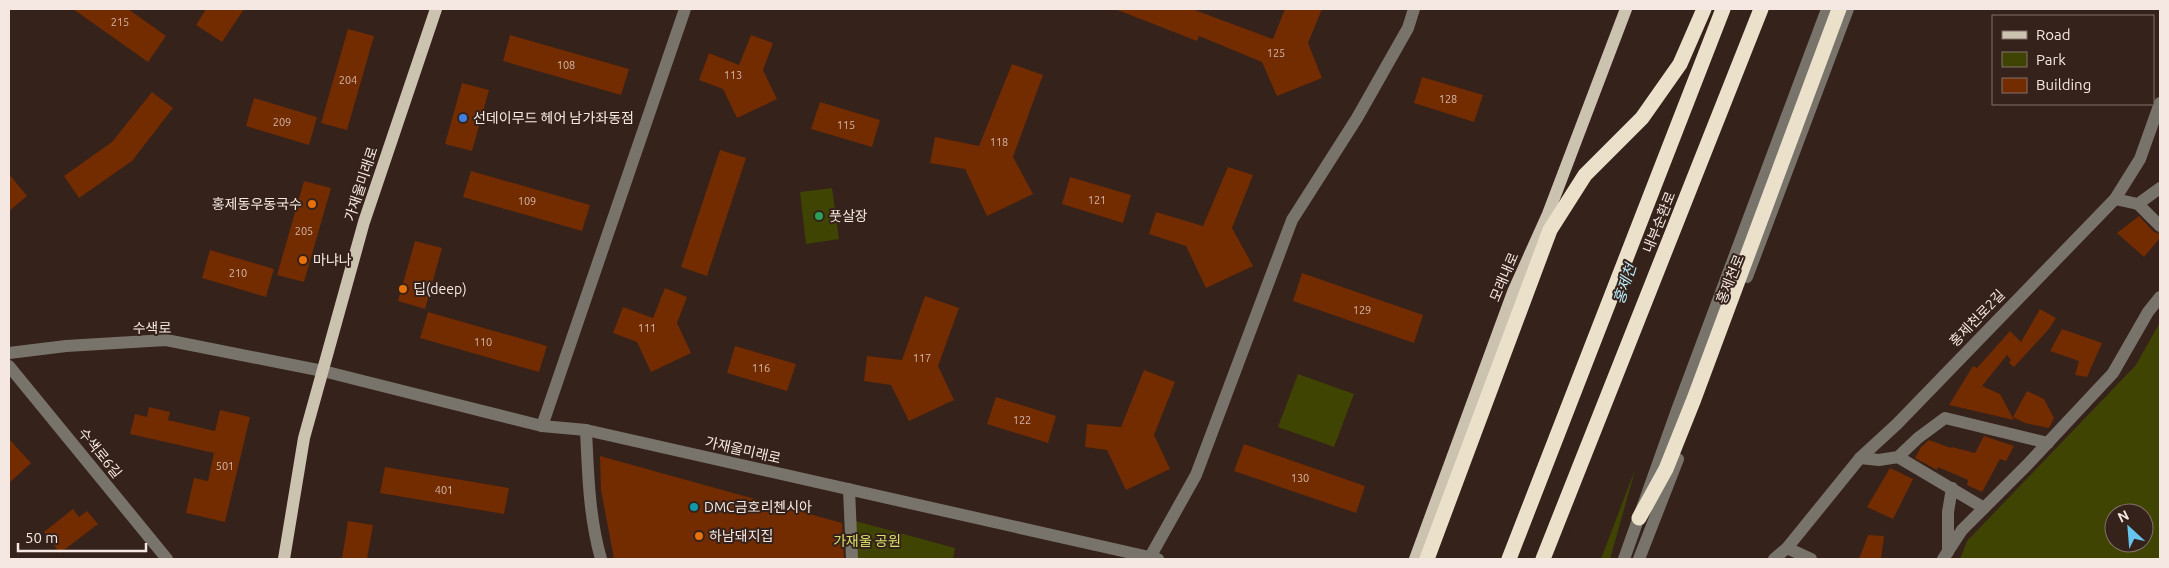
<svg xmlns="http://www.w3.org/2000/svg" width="2169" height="568" font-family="Ubuntu,'Noto Sans KR',sans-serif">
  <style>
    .green { fill: #3f4402; fill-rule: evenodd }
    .pier { fill: #35221a }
    .building { fill: #732b00 }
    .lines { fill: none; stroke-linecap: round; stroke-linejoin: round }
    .minor { stroke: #79746b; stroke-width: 12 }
    .major { stroke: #cbc2af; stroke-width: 12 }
    .highway { stroke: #ebe1ca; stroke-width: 15 }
    .shop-dot { fill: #3f7fe0; stroke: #35221a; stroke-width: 2 }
    .food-dot { fill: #e8710a; stroke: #35221a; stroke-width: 2 }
    .leisure-dot { fill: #2e9e5b; stroke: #35221a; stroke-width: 2 }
    .culture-dot { fill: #0f9aa8; stroke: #35221a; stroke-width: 2 }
    .labels { text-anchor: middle; stroke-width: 4; stroke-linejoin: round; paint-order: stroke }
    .number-label { font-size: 11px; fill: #d4b9aa }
    .poi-label { font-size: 14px; fill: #f5e8e2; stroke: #35221a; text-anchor: start }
    .street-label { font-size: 14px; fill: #f5e8e2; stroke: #35221a }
    .park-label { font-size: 14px; fill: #d5e06a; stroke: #35221a }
    .water-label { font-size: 15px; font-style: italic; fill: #b7ebfc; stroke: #35221a }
  </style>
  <rect width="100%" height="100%" fill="#35221a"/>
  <g class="green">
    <path d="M832 188 839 239 806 244 800 192Z"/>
    <path d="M2160 322V559H1960L1967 541 2136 365ZM2114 513H2144V543H2114Z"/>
    <path d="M1298 374 1354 394 1334 447 1278 427Z"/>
    <path d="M1636 467 1610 559H1601Z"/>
    <path d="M848 519 955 548 953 559H851Z"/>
  </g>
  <path class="pier" d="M1702 9H1761L1632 351 1571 529 1558 559H1499L1591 331 1641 185 1698 33Z"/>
  <g class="building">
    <path d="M73 9H128L166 36 148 62Z"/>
    <path d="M206 9H244L222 42 196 25Z"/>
    <path d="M1115 9H1192L1273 39 1285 9H1322L1308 43 1322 78 1277 96 1262 62 1199 36 1197 41Z"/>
    <path d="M348 29 374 36 347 130 321 123Z"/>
    <path d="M510 35 629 69 621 95 503 61Z"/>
    <path d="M751 35 773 43 763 70 777 99 737 118 723 89 699 80 709 53 739 65Z"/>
    <path d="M1012 64 1043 75 1013 157 1033 194 987 216 965 169 930 163 935 137 979 146Z"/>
    <path d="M1422 77 1483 95 1474 122 1414 103Z"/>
    <path d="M462 83 489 90 472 151 445 144Z"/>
    <path d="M152 92 173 108 132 161 79 198 64 176 112 142Z"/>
    <path d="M254 98 317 117 309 145 246 126Z"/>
    <path d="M820 102 880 120 872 147 811 129Z"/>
    <path d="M720 150 746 158 707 276 681 267Z"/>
    <path d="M1228 167 1253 175 1232 228 1253 266 1206 288 1186 246 1149 234 1156 212 1203 226Z"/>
    <path d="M471 171 590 205 582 231 463 197Z"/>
    <path d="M9 174 27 196 9 211Z"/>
    <path d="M1070 177 1131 195 1123 223 1062 204Z"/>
    <path d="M304 181 331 188 304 282 277 275Z"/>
    <path d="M2139 216 2154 232 2160 234V238L2144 257 2117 233Z"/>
    <path d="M415 241 442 248 425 309 398 301Z"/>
    <path d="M210 250 274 269 266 297 202 278Z"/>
    <path d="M1302 273 1423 315 1414 343 1293 301Z"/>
    <path d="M665 288 687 297 677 323 691 353 651 372 637 342 613 333 623 307 653 318Z"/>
    <path d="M925 296 959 308 938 366 954 400 909 421 891 385 864 381 867 356 902 360Z"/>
    <path d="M2040 309 2056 318 2049 329 2014 367 2009 363 2011 360 2007 355 1982 386 2000 394 2014 420 1949 405 1973 366 1977 368 2010 331 2021 342Z"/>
    <path d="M428 312 547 346 539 372 420 338Z"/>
    <path d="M2062 329 2102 343 2087 377 2075 375 2079 361 2050 351Z"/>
    <path d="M735 346 796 364 787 391 727 373Z"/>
    <path d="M1144 370 1175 382 1154 435 1170 469 1126 490 1107 450 1085 447 1087 424 1121 427Z"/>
    <path d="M2027 391 2044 399 2054 418 2049 428 2025 423 2013 417Z"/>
    <path d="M996 397 1056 416 1048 443 987 424Z"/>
    <path d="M149 407 170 412 168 420 215 431 220 410 250 417 225 522 186 513 194 478 208 481 214 453 130 434 135 414 147 417Z"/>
    <path d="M1984 436 2014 446 2006 461 2000 459 1982 492 1967 485 1968 480 1938 467 1937 470 1915 458 1921 447 1929 440 1951 448 1952 447 1975 453Z"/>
    <path d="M9 439 31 463 9 483Z"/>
    <path d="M1244 444 1365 486 1356 513 1234 471Z"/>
    <path d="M600 456 842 523 844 559H614L601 490Z"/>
    <path d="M385 467 509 488 504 514 380 493Z"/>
    <path d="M1890 468 1913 479 1893 519 1867 507Z"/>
    <path d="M73 509 79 517 87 511 98 524 60 553 44 532Z"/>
    <path d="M348 521 373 525 367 559H342Z"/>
    <path d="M1868 535 1884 536 1881 559H1859Z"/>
  </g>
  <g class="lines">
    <g class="minor">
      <path d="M2115 199 2138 204 2160 188"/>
      <path d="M2138 204 2160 226"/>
      <path d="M1747 277 1848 9"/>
      <path d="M9 353 66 346 166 340 323 371 542 426 586 430 1158 559"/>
      <path d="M9 366 167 559"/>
      <path d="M542 426 685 9"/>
      <path d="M586 430C588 473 589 517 601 559"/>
      <path d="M1898 457 1984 508"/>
      <path d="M1860 458 1879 460 1898 457 1918 438 1945 418 2048 443"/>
      <path d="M849 489 852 559"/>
      <path d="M1787 548 1811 559"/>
      <path d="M1948 552V512L1952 488"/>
      <path d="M1149 559 1196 475 1292 220 1357 118 1408 28 1414 9"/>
      <path d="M1624 559 1677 410 1827 9"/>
      <path d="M1639 559 1678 459"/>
      <path d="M1774 559 1787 548 1860 458 1897 424 2115 199 2140 159 2160 103"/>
      <path d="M1943 559 1962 530 2027 465 2113 373 2148 312 2160 297"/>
    </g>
    <g class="major">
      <path d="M284 559 304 438 364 222 436 9"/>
      <path d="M1415 559 1513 292 1548 214 1626 9"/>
    </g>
    <g class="highway">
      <path d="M1639 518 1666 469 1694 399 1839 9"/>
      <path d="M1427 559 1550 230 1585 175 1642 118 1680 64 1704 9"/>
      <path d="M1509 559 1723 9"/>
      <path d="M1543 559 1761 9"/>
    </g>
  </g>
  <circle class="shop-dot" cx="463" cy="118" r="5"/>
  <g class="food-dot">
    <circle cx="312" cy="204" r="5"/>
    <circle cx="303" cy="260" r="5"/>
    <circle cx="403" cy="289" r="5"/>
    <circle cx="699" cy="536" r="5"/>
  </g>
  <circle class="leisure-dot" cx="819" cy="216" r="5"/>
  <circle class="culture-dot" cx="694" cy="507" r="5"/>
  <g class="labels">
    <g class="number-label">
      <text x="120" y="26">215</text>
      <text x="1276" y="57">125</text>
      <text x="566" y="69">108</text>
      <text x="733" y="79">113</text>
      <text x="348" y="84">204</text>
      <text x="1448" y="103">128</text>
      <text x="282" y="126">209</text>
      <text x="846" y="129">115</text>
      <text x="999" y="146">118</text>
      <text x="1097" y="204">121</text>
      <text x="527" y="205">109</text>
      <text x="304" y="235">205</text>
      <text x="238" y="277">210</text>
      <text x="1362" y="314">129</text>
      <text x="647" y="332">111</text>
      <text x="483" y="346">110</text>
      <text x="922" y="362">117</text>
      <text x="761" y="372">116</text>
      <text x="1022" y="424">122</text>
      <text x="225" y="470">501</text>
      <text x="1300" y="482">130</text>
      <text x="444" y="494">401</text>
    </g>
    <g class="poi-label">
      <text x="473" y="123">선데이무드 헤어 남가좌동점</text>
      <text x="302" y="209" text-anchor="end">홍제동우동국수</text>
      <text x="829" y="221">풋살장</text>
      <text x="313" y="265">마냐나</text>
      <text x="413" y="294">딥(deep)</text>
      <text x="704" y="512">DMC금호리첸시아</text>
      <text x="709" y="541">하남돼지집</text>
    </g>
    <g class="street-label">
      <text transform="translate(361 184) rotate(-72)" y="5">가재울미래로</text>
      <text transform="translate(1659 222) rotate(-68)" y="5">내부순환로</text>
      <text transform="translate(1504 277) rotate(-67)" y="5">모래내로</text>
      <text transform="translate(1730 279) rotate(-68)" y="5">홍제천로</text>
      <text transform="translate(1977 318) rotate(-46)" y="5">홍제천로2길</text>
      <text x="152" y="333">수색로</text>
      <text transform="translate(743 450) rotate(13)" y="5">가재울미래로</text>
      <text transform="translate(100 453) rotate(51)" y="5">수색로6길</text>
    </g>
    <g class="park-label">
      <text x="867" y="546">가재울 공원</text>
    </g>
    <g class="water-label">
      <text transform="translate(1625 284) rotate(-72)" y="5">홍제천</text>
    </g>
  </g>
  <rect width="2169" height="568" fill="none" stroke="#f5e8e2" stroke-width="20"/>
  <rect x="1992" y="15" width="162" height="90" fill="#35221a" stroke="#82716a"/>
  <rect x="2002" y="31" width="25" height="8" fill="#cbc2af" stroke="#82716a"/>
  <text x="2036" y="40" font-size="15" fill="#f5e8e2">Road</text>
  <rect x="2002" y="52" width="25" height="15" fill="#3f4402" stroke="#82716a"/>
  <text x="2036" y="65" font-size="15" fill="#f5e8e2">Park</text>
  <rect x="2002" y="78" width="25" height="15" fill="#732b00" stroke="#82716a"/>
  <text x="2036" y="90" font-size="15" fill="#f5e8e2">Building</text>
  <g transform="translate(2129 528) rotate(334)"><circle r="24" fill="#35221a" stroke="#82716a"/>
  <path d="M0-4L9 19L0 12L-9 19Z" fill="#66c4ef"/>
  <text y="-8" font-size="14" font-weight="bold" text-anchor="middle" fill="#f5e8e2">N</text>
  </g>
  <path d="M18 543v8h128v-8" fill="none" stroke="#f5e8e2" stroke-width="2.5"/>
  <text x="25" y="543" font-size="15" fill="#f5e8e2" stroke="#35221a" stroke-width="4" paint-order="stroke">50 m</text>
</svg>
